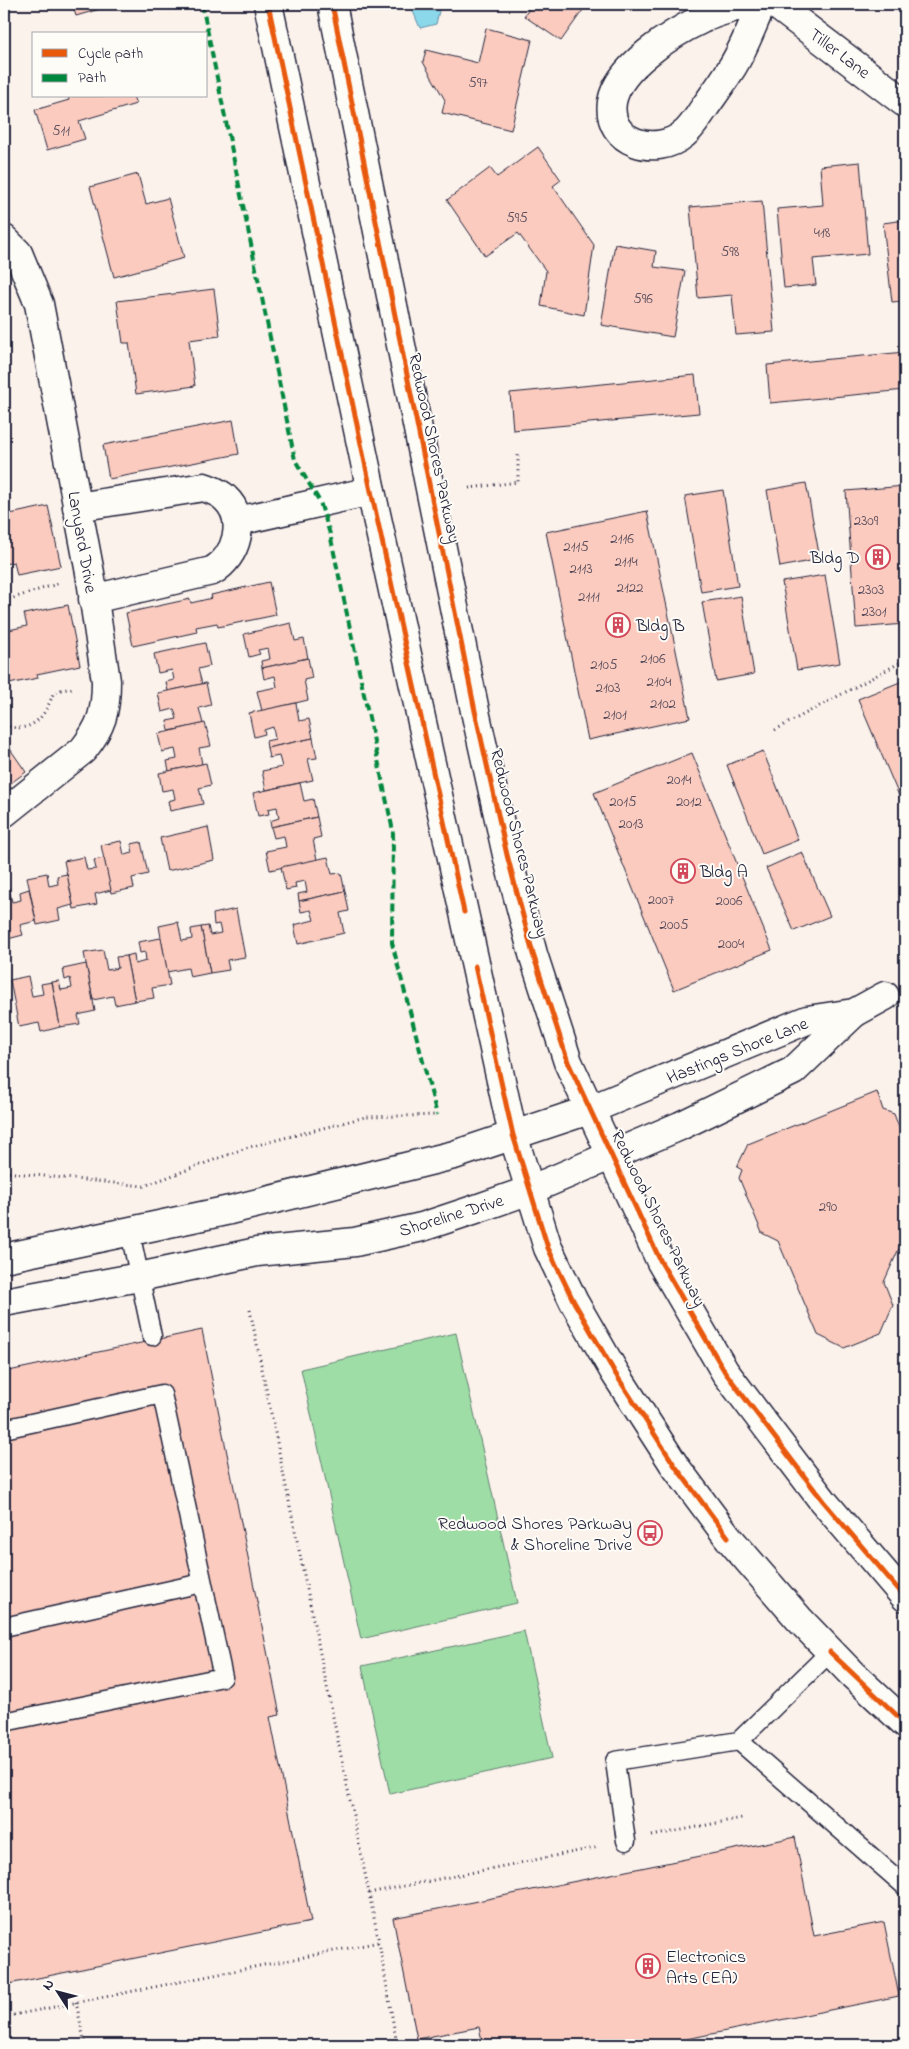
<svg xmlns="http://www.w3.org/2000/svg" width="909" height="2049" font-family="'Indie Flower',sans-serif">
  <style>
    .green { fill: #9edda6; stroke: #608070 }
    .water { fill: #8cd8eb; stroke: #628fa5 }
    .building { fill: #facbbe; stroke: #22223b }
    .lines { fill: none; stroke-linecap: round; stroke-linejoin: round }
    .service-casing { stroke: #22223b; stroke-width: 21 }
    .minor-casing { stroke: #22223b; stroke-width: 31 }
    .tertiary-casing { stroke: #22223b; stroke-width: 31 }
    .secondary-casing { stroke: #22223b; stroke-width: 31 }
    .path { stroke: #22223b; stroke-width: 3; stroke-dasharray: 1 4; stroke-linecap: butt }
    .service { stroke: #fdfcf7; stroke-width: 18 }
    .minor { stroke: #fdfcf7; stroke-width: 28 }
    .tertiary { stroke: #fdfcf7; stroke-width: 28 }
    .secondary { stroke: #fdfcf7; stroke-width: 28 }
    .quiet { stroke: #00873e; stroke-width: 4; stroke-dasharray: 8 4; stroke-linecap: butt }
    .cycleway-casing { stroke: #fdfcf7; stroke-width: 8 }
    .cycleway { stroke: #e8590c; stroke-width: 5 }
    .labels { text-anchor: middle; stroke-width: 4; stroke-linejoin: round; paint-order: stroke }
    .number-label { font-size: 15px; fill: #584c5c }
    .street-label { font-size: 18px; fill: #22223b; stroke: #fdfcf7 }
    .poi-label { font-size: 18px; fill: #22223b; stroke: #fdfcf7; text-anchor: start }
  </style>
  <rect width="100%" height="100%" fill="#fcf2ec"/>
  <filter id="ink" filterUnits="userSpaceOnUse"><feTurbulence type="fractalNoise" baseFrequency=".02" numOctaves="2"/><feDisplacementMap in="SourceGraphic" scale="10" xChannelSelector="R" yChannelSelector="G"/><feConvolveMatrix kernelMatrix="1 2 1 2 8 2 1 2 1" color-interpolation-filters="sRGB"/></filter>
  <g filter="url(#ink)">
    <g class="green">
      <path d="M456 1333 517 1603 361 1639 301 1369Z"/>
      <path d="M524 1631 552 1758 390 1794 362 1666Z"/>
    </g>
    <path class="water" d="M410 4H430L439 11 436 24 420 28Z"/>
    <g class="building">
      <path d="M72 4H117L76 16Z"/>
      <path d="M533 4H580L585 7 561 41 524 16Z"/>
      <path d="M486 28 532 40 511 130 442 113 445 100 423 62 426 50 478 63Z"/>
      <path d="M68 96H133L136 104 79 121 85 139 47 150 35 110 69 100Z"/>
      <path d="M538 147 561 180 553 186 594 245 584 315 541 306 546 271 518 233 485 256 447 200 490 168 497 177Z"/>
      <path d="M860 162 868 254 813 259 816 285 784 288 777 209 823 205 820 166Z"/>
      <path d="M138 174 146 204 168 198 184 258 114 277 90 187Z"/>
      <path d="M762 201 774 332 736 335 732 295 698 298 690 207Z"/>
      <path d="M905 220V301L892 302 883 223Z"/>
      <path d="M615 244 656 251 654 267 685 271 673 337 601 325Z"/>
      <path d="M214 289 220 336 189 340 195 386 136 394 129 343H123L117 301Z"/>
      <path d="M905 352V390L770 403 767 365Z"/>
      <path d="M695 375 699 413 513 430 510 393Z"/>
      <path d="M233 420 239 454 109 479 103 445Z"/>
      <path d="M806 483 820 559 780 567 767 490Z"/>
      <path d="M905 486V624L856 628 846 491Z"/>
      <path d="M723 490 738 586 701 592 685 496Z"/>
      <path d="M48 506 61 566 17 575 14 562 4 564V509L5 515Z"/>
      <path d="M647 511 690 718 588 740 546 532Z"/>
      <path d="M825 575 840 663 797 670 782 582Z"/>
      <path d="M269 582 276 615 218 627 217 623 196 627 197 632 133 646 126 613 190 599 191 603 212 598 211 595Z"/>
      <path d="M741 596 754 674 716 681 702 602Z"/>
      <path d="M68 605 80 665 37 674 38 678 4 685V631L27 626 24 614Z"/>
      <path d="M291 623 295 641 304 639 308 658 262 668 261 661 270 659 268 648 258 650 260 654 249 657 244 634Z"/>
      <path d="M205 643 210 666 198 669 202 684 168 691 166 682 174 680 172 670 158 673 154 654Z"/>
      <path d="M308 658 312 678 304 680 308 700 262 711 257 691 277 687 275 676 264 679 262 668Z"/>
      <path d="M905 680V810L858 699Z"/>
      <path d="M206 683 211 705 199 708 203 724 169 731 167 721 177 719 174 709 162 712 158 693Z"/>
      <path d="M296 703 299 721 309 719 313 738 267 748 266 741 275 739 273 727 264 730 265 734 254 737 249 713Z"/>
      <path d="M205 723 211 746 199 748 202 764 169 771 167 761 177 759 175 749 162 752 158 734Z"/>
      <path d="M313 738 317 758 308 759 313 780 266 790 262 771 282 767 279 756 269 758 267 748Z"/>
      <path d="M8 746 26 772 4 788V750Z"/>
      <path d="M763 751 798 840 762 854 727 765Z"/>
      <path d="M692 753 772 950 674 990 594 793Z"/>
      <path d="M206 763 211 785 199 788 203 804 170 811 168 801 175 799 173 789 162 791 159 773Z"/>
      <path d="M300 783 304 801 313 799 317 817 271 827 270 821 279 818 277 807 268 809 269 814 258 816 253 793Z"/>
      <path d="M317 817 321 837 313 839 317 860 270 870 266 851 286 847 284 836 274 838 271 827Z"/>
      <path d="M208 827 214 860 167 871 160 838Z"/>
      <path d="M121 841 124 855 133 853 131 844 141 842 148 874 132 878 134 888 111 893 101 845Z"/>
      <path d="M802 852 830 916 794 931 766 868Z"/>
      <path d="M84 857 87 870 96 869 94 860 104 858 111 890 95 894 97 904 74 909 64 861Z"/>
      <path d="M328 857 332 874 341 873 345 891 299 901 298 894 307 892 305 881 295 883 296 888 286 890 281 867Z"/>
      <path d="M47 873 49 886 58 884 57 876 67 874 73 905 58 909 60 920 37 925 27 877Z"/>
      <path d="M9 888 12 902 21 900 20 892 29 889 36 921 20 925 23 935 4 940V889Z"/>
      <path d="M345 891 349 911 340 913 344 933 298 944 294 925 314 920 311 910 301 912 299 901Z"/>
      <path d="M236 909 245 957 227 960 229 970 210 973 201 927 208 926 210 935 221 933 219 924 214 925 213 914Z"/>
      <path d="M178 922 182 941 192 939 191 929 201 927 210 973 190 977 188 968 167 972 159 926Z"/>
      <path d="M161 938 170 985 152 988 154 998 135 1001 126 956 134 954 135 964 146 961 145 952 140 953 138 942Z"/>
      <path d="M103 950 107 970 118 968 116 957 126 956 135 1001 115 1005 113 996 93 1000 84 953Z"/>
      <path d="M86 964 95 1011 78 1015 80 1024 60 1027 52 982 59 981 61 990 72 988 70 978 65 980 63 969Z"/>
      <path d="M28 976 32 996 43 994 41 984 52 982 60 1027 41 1032 39 1023 19 1027 10 980Z"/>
      <path d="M877 1092 883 1110 894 1114 905 1143V1235L884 1282 893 1305 881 1333 844 1348 818 1335 778 1241 762 1233 739 1178 742 1170 737 1167 748 1144Z"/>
      <path d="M202 1330 280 1715 270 1717 311 1922 4 1985V1372Z"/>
      <path d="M795 1837 814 1936 884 1922 899 1996 657 2045H483L479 2027 417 2039 393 1918Z"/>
    </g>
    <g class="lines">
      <defs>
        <g id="service">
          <path d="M130 1232 152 1336"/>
          <path d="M4 1429 162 1394 223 1677 4 1722"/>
          <path d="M4 1627 202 1583"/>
          <path d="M739 1741 905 1886"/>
          <path d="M626 1841 615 1761 739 1741 830 1652"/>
        </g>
        <g id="minor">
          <path d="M745 4C731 9 715 12 702 19 672 33 618 67 612 102 606 144 657 157 684 134 693 127 699 115 705 107 714 94 723 82 731 69 744 49 752 25 762 4"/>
          <path d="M775 4 905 103"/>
          <path d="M4 239 18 253 39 304 90 573 106 681C106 712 102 726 83 750L4 813"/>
          <path d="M77 507 204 487C212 490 219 492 225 498 248 519 237 557 212 571L93 599"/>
          <path d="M238 521 371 491"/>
        </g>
        <g id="tertiary">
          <path d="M4 1258 230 1210 454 1155 589 1110 807 1020 854 1013 885 996"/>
          <path d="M4 1302 139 1277 257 1252 355 1242 422 1227 476 1209 530 1190 680 1126 793 1071 854 1013"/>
        </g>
        <g id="secondary">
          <path d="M268 4 371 491 513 1135 548 1248 574 1302 615 1373 675 1466 728 1537 799 1619 852 1674 905 1723"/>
          <path d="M332 4 475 711 507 855 533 954 568 1062 661 1262 725 1372 823 1501 905 1597"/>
        </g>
      </defs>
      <use href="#service" class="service-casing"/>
      <use href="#minor" class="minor-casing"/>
      <use href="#tertiary" class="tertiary-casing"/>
      <use href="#secondary" class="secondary-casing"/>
      <g class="path">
        <path d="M469 488 518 482V455"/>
        <path d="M4 601 60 583"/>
        <path d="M4 725C31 735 45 717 53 694L61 690 74 688"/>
        <path d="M775 730 905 660"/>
        <path d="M4 1172 144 1186 246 1148 365 1117 437 1115"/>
        <path d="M250 1310 379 1942 397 2045"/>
        <path d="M652 1836 742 1818"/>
        <path d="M369 1893 599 1847"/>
        <path d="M76 2002 85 2045"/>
        <path d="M4 2017 379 1942"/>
      </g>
      <use href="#service" class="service"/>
      <use href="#minor" class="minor"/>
      <use href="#tertiary" class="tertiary"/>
      <use href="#secondary" class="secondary"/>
      <path class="quiet" d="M202 4 295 460 320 502 330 534 393 831 392 943 437 1115"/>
      <defs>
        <g id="cycleway">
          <path d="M268 4 371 491 464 912"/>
          <path d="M332 4 475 711 507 855 533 954 568 1062 661 1262 725 1372 823 1501 905 1597"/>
          <path d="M475 966 513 1135 548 1248 574 1302 615 1373 675 1466 728 1537"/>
          <path d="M830 1652 905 1723"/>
        </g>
      </defs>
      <use href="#cycleway" class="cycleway-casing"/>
      <use href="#cycleway" class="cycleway"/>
    </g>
  </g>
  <defs>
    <symbol id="building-ring" viewBox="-11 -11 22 22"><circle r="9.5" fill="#fdfcf7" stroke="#d1495b" stroke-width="1.5"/><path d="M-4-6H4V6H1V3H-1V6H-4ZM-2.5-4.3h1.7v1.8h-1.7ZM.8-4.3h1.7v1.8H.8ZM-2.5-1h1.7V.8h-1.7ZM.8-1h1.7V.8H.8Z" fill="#d1495b"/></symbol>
    <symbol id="bus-ring" viewBox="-11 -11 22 22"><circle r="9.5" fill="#fdfcf7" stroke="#d1495b" stroke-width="1.5"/><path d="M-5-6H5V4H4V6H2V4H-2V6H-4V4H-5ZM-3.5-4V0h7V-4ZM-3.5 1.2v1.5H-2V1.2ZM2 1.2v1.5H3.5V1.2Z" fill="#d1495b"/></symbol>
  </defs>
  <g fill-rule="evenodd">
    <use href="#building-ring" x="864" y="543" width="28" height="28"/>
    <use href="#building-ring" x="604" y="611" width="28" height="28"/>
    <use href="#building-ring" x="669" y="857" width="28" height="28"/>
    <use href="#bus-ring" x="636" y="1519" width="28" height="28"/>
    <use href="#building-ring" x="634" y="1952" width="28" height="28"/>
  </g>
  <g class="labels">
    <g class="number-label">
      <text x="478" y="87">597</text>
      <text x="61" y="135">511</text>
      <text x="517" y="222">595</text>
      <text x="822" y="237">418</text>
      <text x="730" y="256">598</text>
      <text x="643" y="303">596</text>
      <text x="866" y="525">2309</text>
      <text x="622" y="543">2116</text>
      <text x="576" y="551">2115</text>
      <text x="626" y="566">2114</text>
      <text x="581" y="573">2113</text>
      <text x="630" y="592">2122</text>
      <text x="871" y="594">2303</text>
      <text x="589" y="601">2111</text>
      <text x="874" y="616">2301</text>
      <text x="653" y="663">2106</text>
      <text x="604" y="669">2105</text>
      <text x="659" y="686">2104</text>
      <text x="608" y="692">2103</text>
      <text x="663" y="708">2102</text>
      <text x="615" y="719">2101</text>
      <text x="679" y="784">2014</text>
      <text x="623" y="806">2015</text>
      <text x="689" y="806">2012</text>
      <text x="631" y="828">2013</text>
      <text x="661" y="904">2007</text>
      <text x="729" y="905">2006</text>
      <text x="674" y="929">2005</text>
      <text x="731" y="948">2004</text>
      <text x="828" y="1211">290</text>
    </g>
    <g class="street-label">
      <text transform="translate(840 53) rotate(37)" y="6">Tiller Lane</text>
      <text transform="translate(435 448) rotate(78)" y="6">Redwood Shores Parkway</text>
      <text transform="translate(83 542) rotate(80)" y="6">Lanyard Drive</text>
      <text transform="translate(520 843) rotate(76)" y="6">Redwood Shores Parkway</text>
      <text transform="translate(737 1050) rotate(-22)" y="6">Hastings Shore Lane</text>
      <text transform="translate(451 1215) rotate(-17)" y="6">Shoreline Drive</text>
      <text transform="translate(659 1218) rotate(64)" y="6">Redwood Shores Parkway</text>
    </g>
    <g class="poi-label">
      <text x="860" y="563" text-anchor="end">Bldg D</text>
      <text x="636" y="631">Bldg B</text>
      <text x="700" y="877">Bldg A</text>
      <text x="632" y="1529" text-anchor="end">Redwood Shores Parkway<tspan x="632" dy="21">&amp; Shoreline Drive</tspan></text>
      <text x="666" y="1962">Electronics<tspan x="666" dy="21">Arts (EA)</tspan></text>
    </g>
  </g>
  <rect width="909" height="2049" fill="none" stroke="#fdfcf7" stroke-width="20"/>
  <rect x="10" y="10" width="889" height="2029" fill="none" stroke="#22223b" stroke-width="2" filter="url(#ink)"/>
  <rect x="32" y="32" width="175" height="65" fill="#fdfcf7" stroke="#a5a5ac"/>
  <rect x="42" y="49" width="25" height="8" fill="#e8590c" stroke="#a5a5ac"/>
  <text x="78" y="58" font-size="15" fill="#22223b">Cycle path</text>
  <rect x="42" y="74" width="25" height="8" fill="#00873e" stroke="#a5a5ac"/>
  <text x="78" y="82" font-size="15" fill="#22223b">Path</text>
  <g transform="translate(58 1992) rotate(306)" stroke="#fdfcf7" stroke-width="4" paint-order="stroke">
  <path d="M0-4L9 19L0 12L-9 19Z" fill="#22223b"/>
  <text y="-8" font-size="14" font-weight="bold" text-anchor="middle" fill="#22223b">N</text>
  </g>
</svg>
